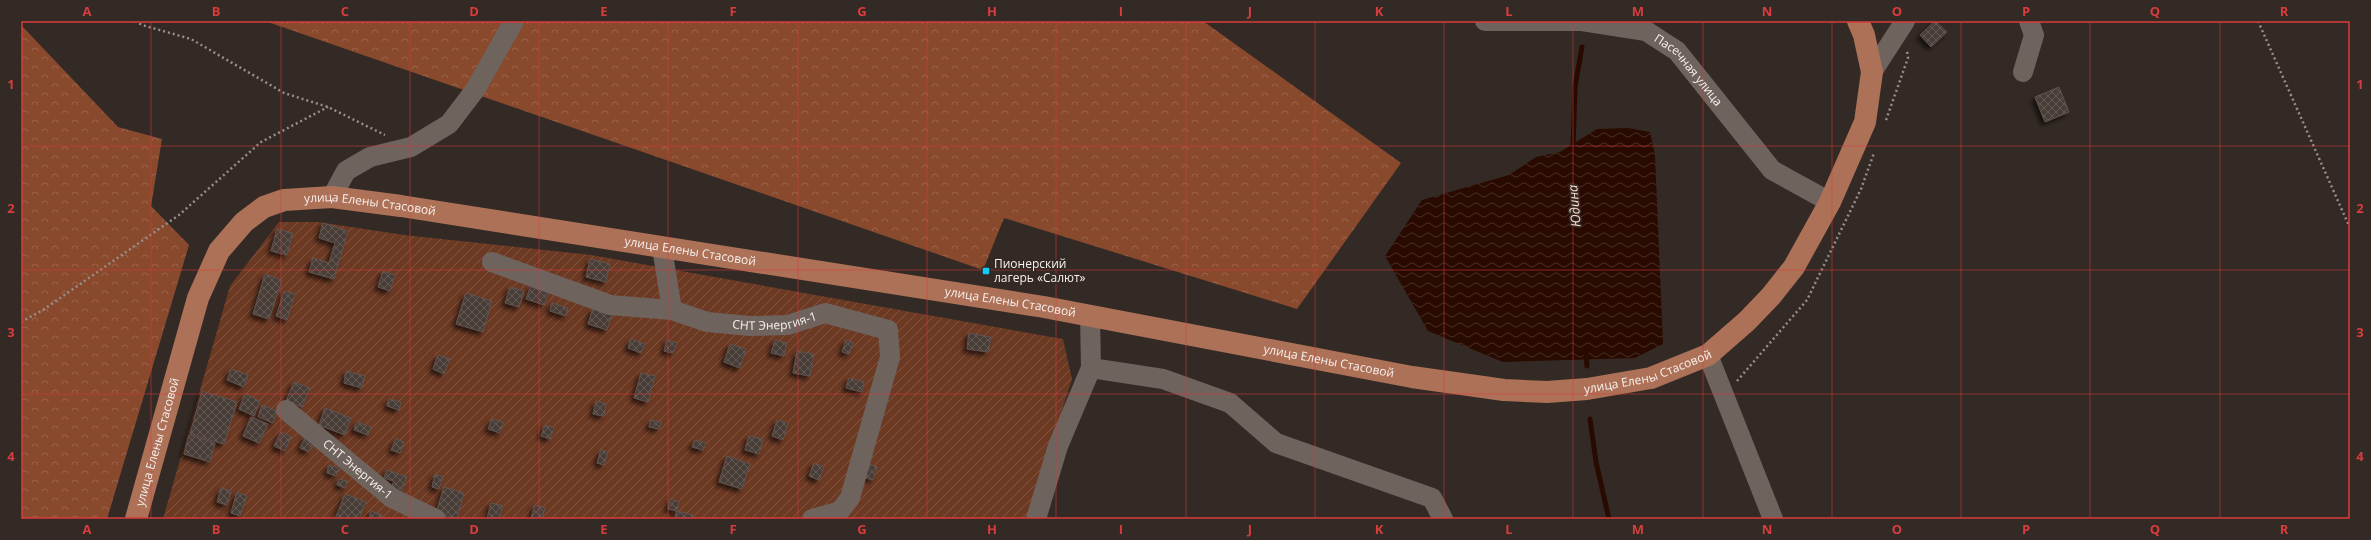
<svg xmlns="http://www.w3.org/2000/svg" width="2371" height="540" font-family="'Open Sans',sans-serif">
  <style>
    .forest { fill: url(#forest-crowns) }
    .garden { fill: url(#garden-furrows) }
    .water { fill: url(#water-waves) }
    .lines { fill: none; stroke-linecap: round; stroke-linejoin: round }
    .stream { stroke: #290a00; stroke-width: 5 }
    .building { fill: url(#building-cross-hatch); stroke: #5f534f; filter: url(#shadow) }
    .path { stroke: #978f8b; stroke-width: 2.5; stroke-dasharray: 2 3; stroke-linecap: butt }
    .minor { stroke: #6f635e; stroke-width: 20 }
    .major { stroke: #ad7157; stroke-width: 22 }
    .grid { fill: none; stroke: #d93c3c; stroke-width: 1; stroke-opacity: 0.55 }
    .poi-dot { fill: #10cafa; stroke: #342a25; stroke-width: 1.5 }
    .labels { text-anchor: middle; stroke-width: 3.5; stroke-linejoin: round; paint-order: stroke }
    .street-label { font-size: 12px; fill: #f7f0ed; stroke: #342a25 }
    .poi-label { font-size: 12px; fill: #f7f0ed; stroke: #342a25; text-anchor: start }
    .water-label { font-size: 13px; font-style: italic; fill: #fed6c6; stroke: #342a25 }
    .neatline { fill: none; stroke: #d93c3c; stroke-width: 1.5 }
    .grid-label { font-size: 13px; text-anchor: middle; font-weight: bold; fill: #d93c3c }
  </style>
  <defs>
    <pattern id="forest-crowns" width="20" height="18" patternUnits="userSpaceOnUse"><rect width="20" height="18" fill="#89492d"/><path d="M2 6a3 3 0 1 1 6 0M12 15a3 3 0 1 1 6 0" fill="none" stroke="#9a644c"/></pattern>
    <pattern id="garden-furrows" width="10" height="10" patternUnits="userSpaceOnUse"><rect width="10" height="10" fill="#6c3923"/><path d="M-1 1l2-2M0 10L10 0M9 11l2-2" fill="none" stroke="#825643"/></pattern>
    <pattern id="water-waves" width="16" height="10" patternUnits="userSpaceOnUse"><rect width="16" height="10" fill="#290a00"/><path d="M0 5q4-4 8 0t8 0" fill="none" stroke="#492e26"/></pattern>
    <pattern id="building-cross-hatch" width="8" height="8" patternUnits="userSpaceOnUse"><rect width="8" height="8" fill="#493e39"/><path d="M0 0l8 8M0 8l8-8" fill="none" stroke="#645a56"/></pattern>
    <filter id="shadow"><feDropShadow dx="-3.5" dy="3.5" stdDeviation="2" flood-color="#0009"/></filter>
  </defs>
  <rect width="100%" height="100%" fill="#342a25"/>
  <g class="forest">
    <path d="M265 21H1203L1401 163 1297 309 1004 218 983 270Z"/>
    <path d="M21 25 118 127 162 139 151 206 189 245 107 519H21Z"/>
  </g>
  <path class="garden" d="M279 222H318L404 235 591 255 1063 339 1072 379 1027 519H163L230 286Z"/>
  <path class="water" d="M1628 128 1650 132 1655 155 1663 344 1635 358 1503 362 1428 331 1385 256 1422 200 1509 175 1536 157 1560 152 1597 129Z"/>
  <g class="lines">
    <g class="stream">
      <path d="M1573 149 1575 87 1582 47"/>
      <path d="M1586 352 1587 366"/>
      <path d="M1590 419 1596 462 1609 519"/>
    </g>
  </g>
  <g class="building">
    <path d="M1935 21 1947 32 1931 47 1920 35Z"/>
    <path d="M2059 87 2069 112 2045 122 2035 97Z"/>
    <path d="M323 223 348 231 334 279 309 272 313 258 329 263 335 243 319 238Z"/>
    <path d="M277 229 293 233 287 255 271 251Z"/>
    <path d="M590 259 610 264 606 282 586 277Z"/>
    <path d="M383 271 395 275 390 291 378 287Z"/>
    <path d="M265 274 282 280 269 319 253 314Z"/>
    <path d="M531 286 549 292 544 305 526 299Z"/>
    <path d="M510 287 524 291 519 307 505 303Z"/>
    <path d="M284 291 295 294 287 320 276 316Z"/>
    <path d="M466 293 492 301 483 332 456 324Z"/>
    <path d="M552 303 568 308 566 316 550 311Z"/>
    <path d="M593 308 612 314 607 330 588 324Z"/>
    <path d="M969 333 991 337 988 352 967 349Z"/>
    <path d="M631 339 645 344 641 353 628 348Z"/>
    <path d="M667 340 677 343 673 353 664 351Z"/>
    <path d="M775 340 787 343 784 356 771 353Z"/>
    <path d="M846 340 853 343 849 354 842 352Z"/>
    <path d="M730 344 746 349 740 368 724 362Z"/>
    <path d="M797 351 814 354 810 376 793 373Z"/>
    <path d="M438 355 450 359 444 374 433 369Z"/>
    <path d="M231 369 248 375 244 387 227 380Z"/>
    <path d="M346 371 365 376 362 388 344 383Z"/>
    <path d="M641 373 655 376 648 402 634 398Z"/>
    <path d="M849 378 864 382 862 392 846 388Z"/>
    <path d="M294 382 310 388 302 407 286 401Z"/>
    <path d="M202 391 237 402 224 444 190 434Z"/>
    <path d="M245 394 260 401 254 416 239 409Z"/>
    <path d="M389 399 401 402 399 410 387 406Z"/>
    <path d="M596 401 606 404 604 416 593 414Z"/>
    <path d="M262 405 277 411 273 423 258 417Z"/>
    <path d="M325 408 351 418 345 435 319 425Z"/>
    <path d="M251 417 268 424 259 443 243 436Z"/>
    <path d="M492 419 503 422 500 433 488 429Z"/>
    <path d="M651 420 661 422 659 429 649 427Z"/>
    <path d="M777 420 788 423 783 440 772 436Z"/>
    <path d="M357 422 371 427 368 435 354 430Z"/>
    <path d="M545 425 554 428 550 439 541 436Z"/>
    <path d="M281 432 291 437 285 451 274 446Z"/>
    <path d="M189 435 215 443 210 462 184 454Z"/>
    <path d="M306 435 314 439 309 452 300 448Z"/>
    <path d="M749 436 763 439 759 454 745 450Z"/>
    <path d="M396 439 404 442 400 453 391 450Z"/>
    <path d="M695 440 706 443 703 450 692 447Z"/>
    <path d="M601 450 608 452 604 465 597 463Z"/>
    <path d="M727 456 750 464 742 489 719 482Z"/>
    <path d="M814 463 824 467 819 480 809 476Z"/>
    <path d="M866 463 877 467 873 480 862 477Z"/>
    <path d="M329 465 339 468 336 476 327 473Z"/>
    <path d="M387 470 407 477 401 492 391 488 394 481 384 478Z"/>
    <path d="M435 474 443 477 439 489 432 487Z"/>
    <path d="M339 479 347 481 345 488 337 485Z"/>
    <path d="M444 487 464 493 457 519 436 513Z"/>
    <path d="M221 488 231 491 227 505 217 502Z"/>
    <path d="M237 492 247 496 240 516 231 513Z"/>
    <path d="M345 494 366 502 359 519H335Z"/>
    <path d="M670 499 679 502 677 511 668 509Z"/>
    <path d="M491 503 503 506 499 519H487Z"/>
    <path d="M535 505 545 508 542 519 531 518Z"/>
    <path d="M371 511 382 515 381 519H369Z"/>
    <path d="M677 511 693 515V519H675Z"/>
  </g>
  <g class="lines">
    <g class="path">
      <path d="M135 21 142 25 191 39 284 93 328 107 385 135"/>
      <path d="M2258 21 2350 228"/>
      <path d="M1886 120 1908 58 1907 51"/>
      <path d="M21 322 43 310 179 215 261 142 328 107"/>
      <path d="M1737 381 1807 300 1861 189 1874 153"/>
    </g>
    <g class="minor">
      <path id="s1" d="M1485 21H1582L1646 31 1677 51 1772 170 1830 202"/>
      <path d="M1872 72 1905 21"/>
      <path d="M2023 72 2034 35 2029 21"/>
      <path d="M332 197 346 171 370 157 411 147 449 124 475 90 514 21"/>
      <path id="s2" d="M662 248 672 310 707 322 750 326 788 325 825 313 888 330 890 357 850 498 840 511 812 519"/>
      <path d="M492 262 610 305 672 310"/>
      <path d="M1090 316 1091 368 1163 379 1230 403 1276 443 1432 498 1443 519"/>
      <path d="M1708 355 1773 519"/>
      <path id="s3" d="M286 410 392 498 436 519"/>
      <path d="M1036 519 1058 446 1091 368"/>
    </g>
    <path class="major" id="s4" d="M136 519 198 298 219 251 244 222 264 207 284 200 332 197 401 206 1044 307 1412 377 1504 390 1547 392 1587 389 1651 378 1708 355 1747 321 1771 296 1794 267 1830 202 1865 122 1872 72 1864 35 1858 21"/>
  </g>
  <path class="grid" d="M151 21V519M281 21V519M410 21V519M539 21V519M668 21V519M798 21V519M927 21V519M1056 21V519M1186 21V519M1315 21V519M1444 21V519M1573 21V519M1703 21V519M1832 21V519M1961 21V519M2090 21V519M2220 21V519M21 146H2350M21 270H2350M21 394H2350"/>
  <rect class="poi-dot" x="982" y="267" width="8" height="8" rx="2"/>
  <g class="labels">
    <g class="street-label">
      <text dy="4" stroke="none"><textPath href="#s1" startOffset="220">Пасечная улица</textPath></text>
      <text dy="4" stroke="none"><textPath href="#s4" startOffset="452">улица Елены Стасовой</textPath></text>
      <text dy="4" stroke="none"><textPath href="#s4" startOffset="776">улица Елены Стасовой</textPath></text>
      <text dy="4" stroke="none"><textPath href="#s4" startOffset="1100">улица Елены Стасовой</textPath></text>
      <text dy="4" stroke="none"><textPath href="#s2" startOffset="168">СНТ Энергия-1</textPath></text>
      <text dy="4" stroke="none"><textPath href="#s4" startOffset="1424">улица Елены Стасовой</textPath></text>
      <text dy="4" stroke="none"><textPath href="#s4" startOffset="1748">улица Елены Стасовой</textPath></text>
      <text dy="4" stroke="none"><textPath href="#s4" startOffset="80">улица Елены Стасовой</textPath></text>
      <text dy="4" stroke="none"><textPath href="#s3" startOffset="93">СНТ Энергия-1</textPath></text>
    </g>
    <g class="poi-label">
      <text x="994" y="268">Пионерский<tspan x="994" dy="14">лагерь «Салют»</tspan></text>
    </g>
    <g class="water-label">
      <text transform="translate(1574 206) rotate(-95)" y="5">Юдина</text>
    </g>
  </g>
  <rect width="2371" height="540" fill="none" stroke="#342a25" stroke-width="44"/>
  <rect x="22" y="22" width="2327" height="496" class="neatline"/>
  <g class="grid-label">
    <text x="87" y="16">A</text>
    <text x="216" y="16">B</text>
    <text x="345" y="16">C</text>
    <text x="474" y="16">D</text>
    <text x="604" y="16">E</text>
    <text x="733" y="16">F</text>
    <text x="862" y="16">G</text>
    <text x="992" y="16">H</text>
    <text x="1121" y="16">I</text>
    <text x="1250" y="16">J</text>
    <text x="1379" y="16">K</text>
    <text x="1509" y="16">L</text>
    <text x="1638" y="16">M</text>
    <text x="1767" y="16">N</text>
    <text x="1897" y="16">O</text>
    <text x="2026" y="16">P</text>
    <text x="2155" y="16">Q</text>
    <text x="2284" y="16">R</text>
    <text x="11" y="89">1</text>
    <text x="2360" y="89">1</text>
    <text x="11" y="213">2</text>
    <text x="2360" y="213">2</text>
    <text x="11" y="337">3</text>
    <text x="2360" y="337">3</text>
    <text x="11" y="461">4</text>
    <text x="2360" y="461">4</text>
    <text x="87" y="534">A</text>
    <text x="216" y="534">B</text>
    <text x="345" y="534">C</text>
    <text x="474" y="534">D</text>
    <text x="604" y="534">E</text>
    <text x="733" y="534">F</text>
    <text x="862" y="534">G</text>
    <text x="992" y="534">H</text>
    <text x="1121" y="534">I</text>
    <text x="1250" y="534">J</text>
    <text x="1379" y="534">K</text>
    <text x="1509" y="534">L</text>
    <text x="1638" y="534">M</text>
    <text x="1767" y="534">N</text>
    <text x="1897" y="534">O</text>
    <text x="2026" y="534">P</text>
    <text x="2155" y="534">Q</text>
    <text x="2284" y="534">R</text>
  </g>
</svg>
